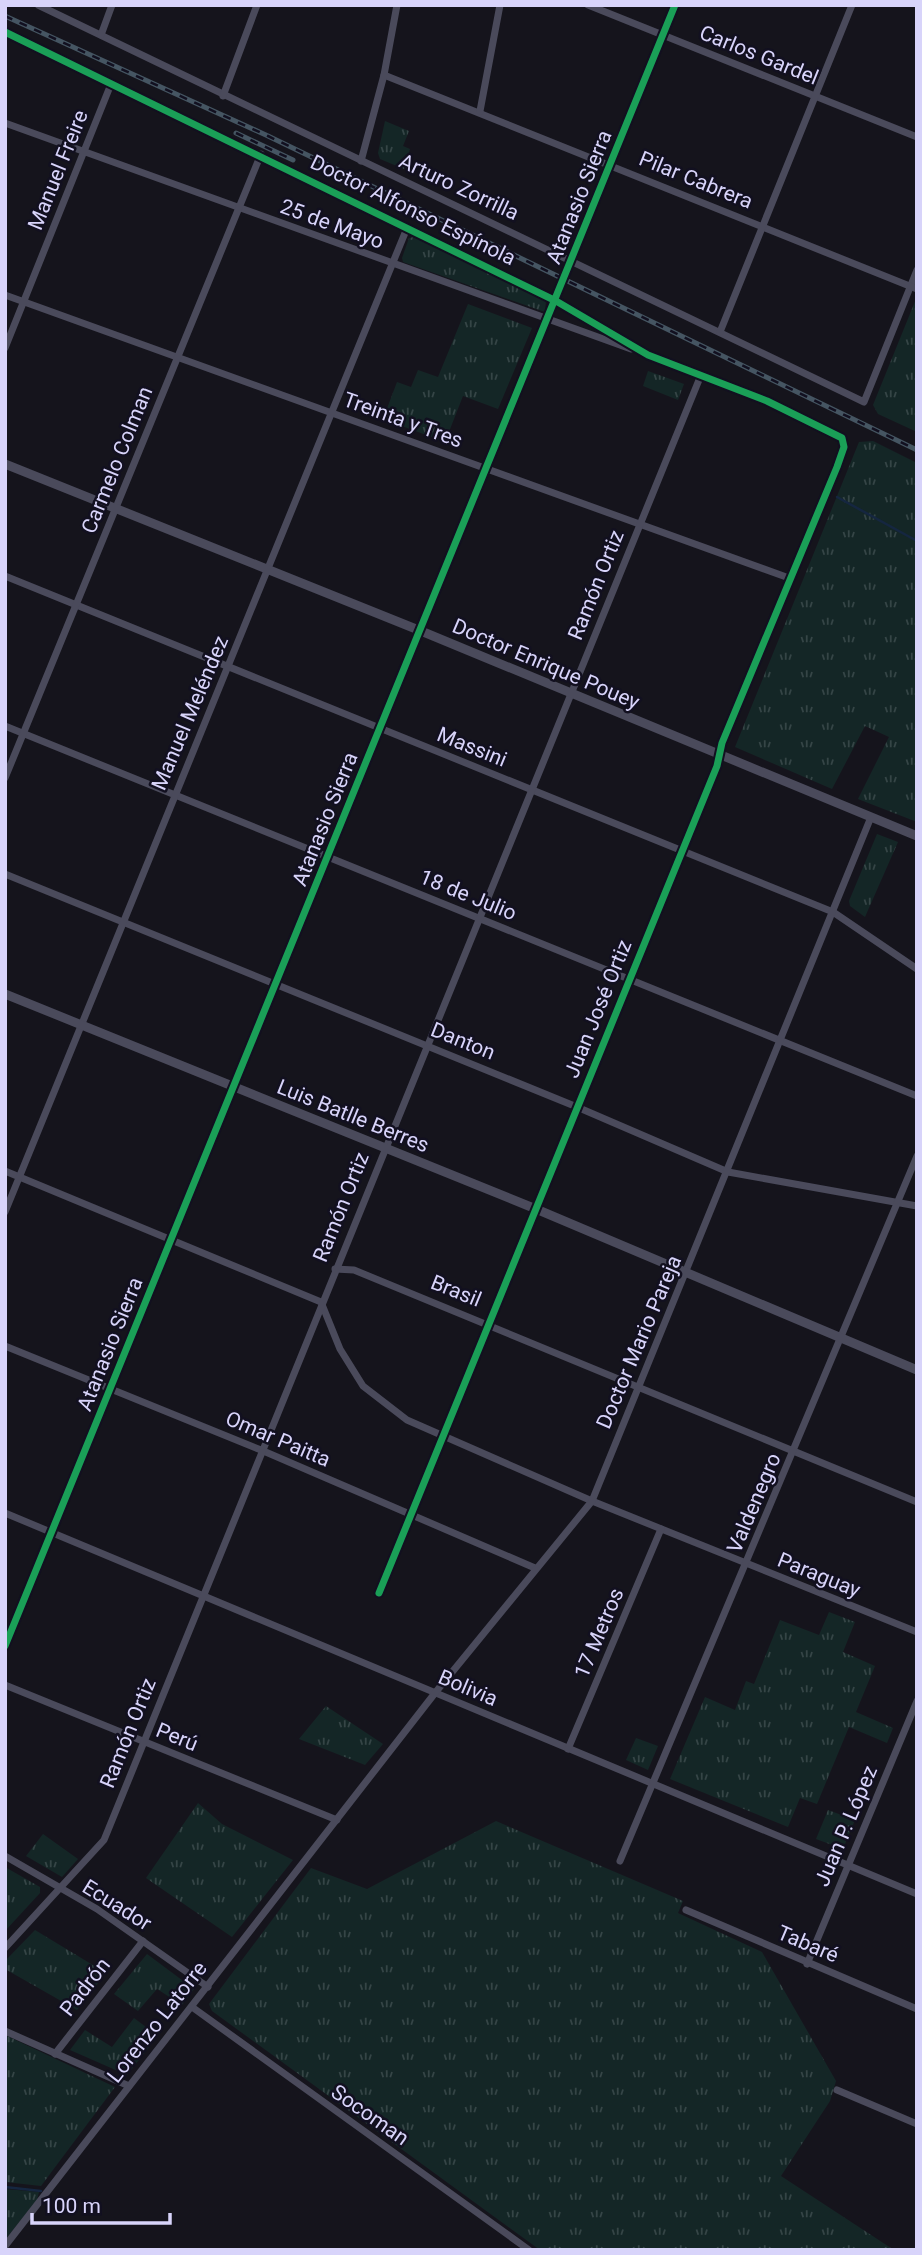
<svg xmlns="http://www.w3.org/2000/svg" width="922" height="2255" font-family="Roboto,sans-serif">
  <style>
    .grass { fill: url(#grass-tufts) }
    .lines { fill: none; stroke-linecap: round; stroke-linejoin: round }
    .stream { stroke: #152640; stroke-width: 2.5 }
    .minor { stroke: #4a4a5b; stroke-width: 7 }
    .tertiary { stroke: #4a4a5b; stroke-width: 9 }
    .rail-casing { stroke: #455562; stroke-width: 5 }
    .rail { stroke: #121020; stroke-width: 2.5; stroke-dasharray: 8; stroke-linecap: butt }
    .cycleway-casing { stroke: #121020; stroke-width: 11 }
    .cycleway { stroke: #1a9f57; stroke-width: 7 }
    .labels { text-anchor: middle; stroke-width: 5; stroke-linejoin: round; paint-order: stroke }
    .street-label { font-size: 21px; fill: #d8d4fa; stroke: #121020 }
  </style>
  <defs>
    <pattern id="grass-tufts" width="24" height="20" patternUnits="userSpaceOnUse" patternTransform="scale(1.75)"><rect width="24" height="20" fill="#142626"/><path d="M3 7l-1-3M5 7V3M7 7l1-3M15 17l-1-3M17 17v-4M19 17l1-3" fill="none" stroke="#354546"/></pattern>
  </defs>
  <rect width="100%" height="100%" fill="#15141c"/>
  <g class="grass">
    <path d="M385 121 409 131 403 146 410 149 404 169 380 159 378 153Z"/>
    <path d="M414 237 546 300 545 312 403 262 402 258 409 238Z"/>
    <path d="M916 299H917V432L878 414 873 405Z"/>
    <path d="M468 304 532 328 498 409 463 396 445 442 383 419 397 382 411 387 418 370 438 377Z"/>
    <path d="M648 371 684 384 678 400 643 386Z"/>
    <path d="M873 441 917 463V822L858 799 889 737 865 726 832 789 735 747 859 442Z"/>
    <path d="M877 834 898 842 865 917 850 906 849 901Z"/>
    <path d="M829 1612 855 1622 843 1652 875 1666 856 1712 893 1728 887 1743 849 1727 817 1804 800 1798 788 1827 670 1779 705 1697 735 1710 746 1681 754 1684 780 1620 819 1635Z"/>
    <path d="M326 1706 383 1744 365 1765 299 1739Z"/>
    <path d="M636 1738 658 1746 648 1770 626 1760Z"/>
    <path d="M198 1803 222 1824 293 1860 232 1937 146 1878Z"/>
    <path d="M828 1810 855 1820 843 1849 816 1839Z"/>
    <path d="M496 1821 683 1901 678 1913 762 1952 836 2081 830 2101 781 2176 894 2250H540L212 2011 209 2004 311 1868 367 1889Z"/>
    <path d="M43 1834 78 1859 62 1877 26 1856Z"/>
    <path d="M5 1867 40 1887V1893L5 1931Z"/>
    <path d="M35 1930 106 1973 77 2010 5 1969V1961Z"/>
    <path d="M147 1954 194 1989 182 2005 157 1989 138 2011 114 1994Z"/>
    <path d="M134 2018 158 2036 127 2075 70 2050 85 2030 112 2047Z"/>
    <path d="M5 2035 115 2087 41 2186 5 2182Z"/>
    <path d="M5 2189 39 2192 37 2200 5 2240Z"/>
  </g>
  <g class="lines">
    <g class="stream">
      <path d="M837 497 917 541"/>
      <path d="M5 2187 41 2191"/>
    </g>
    <g class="minor">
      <path d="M38 5 864 402 917 270"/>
      <path d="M588 5 917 137"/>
      <path d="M5 32 556 301 648 355 767 401 842 438 844 447 837 467 722 743 717 766 379 1593"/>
      <path d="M101 35 112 5"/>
      <path d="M384 75 917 289"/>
      <path d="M223 96 257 5"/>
      <path d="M480 111 500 5"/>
      <path d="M5 123 631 349"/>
      <path d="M361 161 384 75 397 5"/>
      <path d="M5 295 789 578"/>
      <path d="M720 332 852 5"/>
      <path d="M5 348 111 84"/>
      <path d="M5 576 833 912 917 969"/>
      <path d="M5 726 917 1096"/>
      <path d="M5 778 261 154"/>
      <path d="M5 874 577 1107 728 1172 917 1206"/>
      <path d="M5 1171 321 1302 340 1349 363 1386 407 1420 592 1501 917 1632"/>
      <path d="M5 1212 407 228"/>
      <path d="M335 1269 354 1270 917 1502"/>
      <path d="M5 1346 261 1450 535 1568"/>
      <path d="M5 1513 917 1894"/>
      <path d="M5 1646 675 5"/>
      <path d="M5 1685 337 1820"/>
      <path d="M568 1749 661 1529"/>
      <path d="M5 1856 97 1909 208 1987"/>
      <path d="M620 1861 917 1156"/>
      <path d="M686 1910 917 2009"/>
      <path d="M5 1948 104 1840 701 375"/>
      <path d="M807 1964 917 1701"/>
      <path d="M192 2007 529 2250"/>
      <path d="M5 2031 129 2086"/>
      <path d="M55 2054 143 1941"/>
      <path d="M837 2090 917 2124"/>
      <path d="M5 2246 435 1693 592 1501 871 817"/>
    </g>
    <g class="tertiary">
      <path d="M5 464 421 631 917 836"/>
      <path d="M5 994 536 1209 917 1370"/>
    </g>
    <defs>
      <g id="rail">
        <path d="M5 16 268 136 917 450"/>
        <path d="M236 133 293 160"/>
      </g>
    </defs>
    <use href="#rail" class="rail-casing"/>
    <use href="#rail" class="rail"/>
    <defs>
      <g id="cycleway">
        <path d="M5 32 556 301 648 355 767 401 842 438 844 447 837 467 722 743 717 766 379 1593"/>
        <path d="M5 1646 675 5"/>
      </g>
    </defs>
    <use href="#cycleway" class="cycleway-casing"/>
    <use href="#cycleway" class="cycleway"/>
  </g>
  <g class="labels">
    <g class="street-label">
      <text transform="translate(759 55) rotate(22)" y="7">Carlos Gardel</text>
      <text transform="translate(58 170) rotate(-68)" y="7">Manuel Freire</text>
      <text transform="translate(696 180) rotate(22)" y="7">Pilar Cabrera</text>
      <text transform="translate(459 187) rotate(25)" y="7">Arturo Zorrilla</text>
      <text transform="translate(579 197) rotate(-68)" y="7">Atanasio Sierra</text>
      <text transform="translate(413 210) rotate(26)" y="7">Doctor Alfonso Espínola</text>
      <text transform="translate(332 224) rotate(20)" y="7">25 de Mayo</text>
      <text transform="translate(403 420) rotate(20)" y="7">Treinta y Tres</text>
      <text transform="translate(117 460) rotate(-68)" y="7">Carmelo Colman</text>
      <text transform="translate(596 585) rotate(-68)" y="7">Ramón Ortiz</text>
      <text transform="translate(546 664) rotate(23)" y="7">Doctor Enrique Pouey</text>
      <text transform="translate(190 713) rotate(-67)" y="7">Manuel Meléndez</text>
      <text transform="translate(472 747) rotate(22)" y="7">Massini</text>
      <text transform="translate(325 819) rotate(-68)" y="7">Atanasio Sierra</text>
      <text transform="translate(468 895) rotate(22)" y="7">18 de Julio</text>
      <text transform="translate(598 1009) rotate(-68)" y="7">Juan José Ortiz</text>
      <text transform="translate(463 1041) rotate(22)" y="7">Danton</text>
      <text transform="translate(353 1116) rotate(22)" y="7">Luis Batlle Berres</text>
      <text transform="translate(341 1207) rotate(-68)" y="7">Ramón Ortiz</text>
      <text transform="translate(456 1291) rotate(22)" y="7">Brasil</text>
      <text transform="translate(639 1342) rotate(-67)" y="7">Doctor Mario Pareja</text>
      <text transform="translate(110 1344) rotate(-68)" y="7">Atanasio Sierra</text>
      <text transform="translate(278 1439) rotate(23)" y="7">Omar Paitta</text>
      <text transform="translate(754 1503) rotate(-67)" y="7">Valdenegro</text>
      <text transform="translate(819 1575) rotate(22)" y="7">Paraguay</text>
      <text transform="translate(599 1633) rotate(-67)" y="7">17 Metros</text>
      <text transform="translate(468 1688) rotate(23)" y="7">Bolivia</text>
      <text transform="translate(128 1733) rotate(-68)" y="7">Ramón Ortiz</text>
      <text transform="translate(177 1737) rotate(22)" y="7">Perú</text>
      <text transform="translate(846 1826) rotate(-67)" y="7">Juan P. López</text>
      <text transform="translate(117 1905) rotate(32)" y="7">Ecuador</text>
      <text transform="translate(808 1944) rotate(23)" y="7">Tabaré</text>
      <text transform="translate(85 1987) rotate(-52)" y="7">Padrón</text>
      <text transform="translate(157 2022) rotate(-52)" y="7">Lorenzo Latorre</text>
      <text transform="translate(370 2115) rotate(35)" y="7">Socoman</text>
    </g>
  </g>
  <rect width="922" height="2255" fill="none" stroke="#d8d4fa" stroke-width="14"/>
  <path d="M32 2213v10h138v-10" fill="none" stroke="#d8d4fa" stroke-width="3.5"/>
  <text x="42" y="2213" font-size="21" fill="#d8d4fa" stroke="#121020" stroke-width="5" paint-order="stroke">100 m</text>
</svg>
